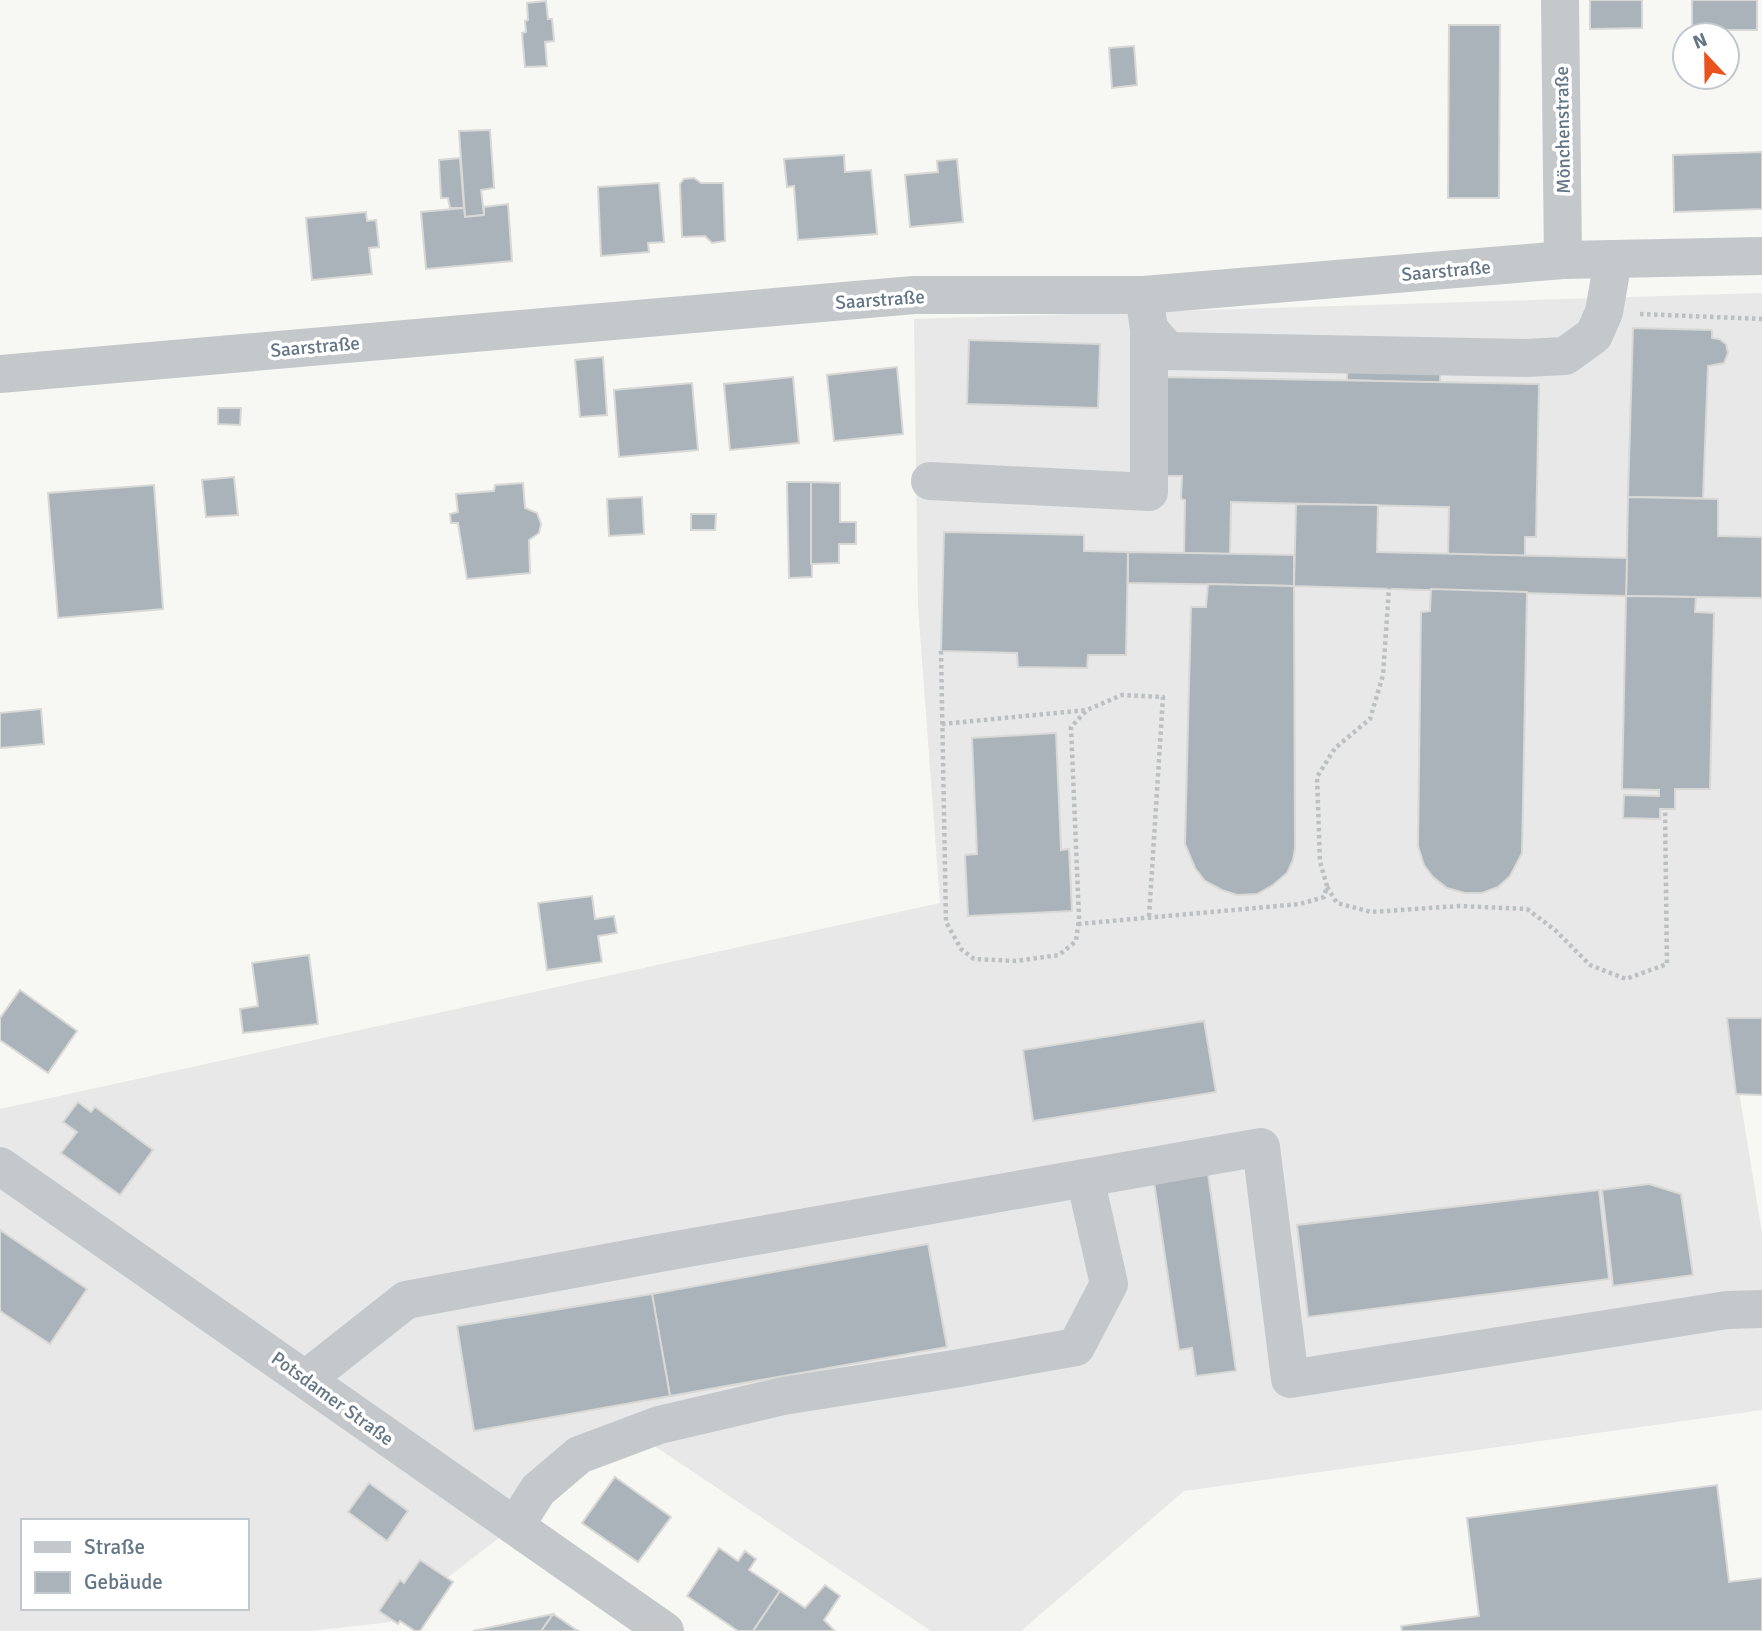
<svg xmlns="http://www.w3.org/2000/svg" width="1762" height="1631" font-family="Signika,sans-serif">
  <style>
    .built { fill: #e7e8e7; fill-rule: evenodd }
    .building { fill: #aab3b9; stroke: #d8d8d6; stroke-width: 2 }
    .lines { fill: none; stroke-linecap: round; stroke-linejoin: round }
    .path { stroke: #bdc0c2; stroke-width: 4.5; stroke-dasharray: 3.5 3.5; stroke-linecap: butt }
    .minor { stroke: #c4c8cb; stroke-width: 38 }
    .labels { text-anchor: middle; stroke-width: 7; stroke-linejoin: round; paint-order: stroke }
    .street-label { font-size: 19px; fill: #647685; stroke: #fff }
  </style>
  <rect width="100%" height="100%" fill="#f7f7f3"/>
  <path class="built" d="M1762 293V1018H1727L1762 1233V1410L1184 1491 1021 1631H931L635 1433 390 1622 311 1631H0V1109L940 903 918 606 914 319ZM23 1521H247V1608H23Z"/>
  <g class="building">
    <path d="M1590 0H1642V28L1590 29Z"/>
    <rect x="1692" y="0" width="65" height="30"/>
    <path d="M546 1 548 19H552L554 41 545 42 547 66 525 67 522 33 526 32 525 21 528 20 527 3Z"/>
    <path d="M1449 25H1500L1499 198H1448Z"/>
    <path d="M1134 46 1137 85 1112 88 1109 48Z"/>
    <path d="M490 130 494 188 481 190 484 215 465 217 459 131Z"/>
    <path d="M1762 152V209L1674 212 1673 155Z"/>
    <path d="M844 155 845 172 871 170 877 234 798 240 794 186 787 187 784 159Z"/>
    <path d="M460 158 464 208H450L448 198H441L439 160Z"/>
    <path d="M957 159 963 222 910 227 905 175 938 172 937 161Z"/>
    <path d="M694 178 701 183H723L725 241 712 243 705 236 682 237 680 184 684 179Z"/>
    <path d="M659 183 664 242 648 243 649 252 601 256 598 187Z"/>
    <path d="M508 204 512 261 426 269 421 212 464 208 465 217 484 215V207Z"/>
    <path d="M366 212 367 221 376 220 379 247 369 248 372 274 312 280 306 218Z"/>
    <path d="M1633 328 1712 330V338L1719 339 1726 344 1728 353 1724 363 1708 366 1703 498 1628 497Z"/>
    <path d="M1348 337 1441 340 1440 383 1347 380Z"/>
    <path d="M969 340 1100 344 1098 408 967 404Z"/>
    <path d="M603 357 607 415 580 417 575 360Z"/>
    <path d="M897 367 903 434 834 441 827 375Z"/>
    <path d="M793 377 799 443 730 450 724 384Z"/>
    <path d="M1157 377 1539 384 1536 537H1525V556L1448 554 1449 507 1231 502 1230 554 1184 553 1185 500 1181 499 1182 476H1155Z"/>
    <path d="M692 383 698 450 619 457 614 390Z"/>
    <path d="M218 408H241L240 425 218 424Z"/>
    <path d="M234 477 238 515 206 517 202 480Z"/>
    <path d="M787 482H811L812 577 789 578Z"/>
    <path d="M811 482 840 483V522H856V544H839V563L811 564Z"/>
    <path d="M523 483 525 508 537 513 541 524 539 533 529 540 530 573 467 579 458 523H451L450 514 458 512 456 494 494 491 495 485Z"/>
    <path d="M154 485 163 609 58 618 48 493Z"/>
    <path d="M642 497 644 534 609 536 607 499Z"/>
    <path d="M1628 497 1718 499V536L1762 537V598L1626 596Z"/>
    <path d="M1296 504 1378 505 1377 552 1627 558 1626 596 1294 586Z"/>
    <path d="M691 514H716L715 530H691Z"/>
    <path d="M944 532 1084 535V551L1128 552 1126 655H1088L1087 668 1018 667 1017 653 941 651Z"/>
    <path d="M1128 552 1294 555V586L1128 583Z"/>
    <path d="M1208 584 1294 586 1295 848 1293 860 1287 873 1273 885 1257 894 1237 895 1222 890 1205 881 1195 868 1185 844 1191 607H1206Z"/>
    <path d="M1431 589 1527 592 1522 853 1510 876 1498 887 1482 893H1465L1447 888 1433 877 1424 865 1418 846 1421 612 1430 611Z"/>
    <path d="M1626 596 1696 597 1695 612 1714 613 1710 789H1675V809H1660V819L1623 818 1624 795 1659 796V790L1622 789Z"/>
    <path d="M41 709 44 744 0 748V713Z"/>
    <path d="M1056 733 1061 850 1069 849 1072 911 968 916 965 855 977 854 972 738Z"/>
    <path d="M592 896 595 919 614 916 617 933 598 936 602 962 547 970 538 903Z"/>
    <path d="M309 955 318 1024 243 1033 240 1009 258 1006 252 963Z"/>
    <path d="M20 990 77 1031 48 1073 0 1040V1018Z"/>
    <path d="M1727 1018H1762V1095L1736 1094Z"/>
    <path d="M1204 1021 1216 1092 1033 1121 1023 1050Z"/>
    <path d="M78 1102 91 1112 95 1107 153 1150 120 1195 61 1153 77 1132 63 1122Z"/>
    <path d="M1208 1174 1236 1371 1196 1376 1192 1348 1179 1350 1154 1182Z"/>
    <path d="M1649 1184 1681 1194 1693 1275 1613 1286 1602 1190Z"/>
    <path d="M1599 1190 1609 1279 1308 1317 1297 1225Z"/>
    <path d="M0 1230 87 1289 50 1344 0 1311Z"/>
    <path d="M928 1244 947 1347 670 1396 652 1294Z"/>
    <path d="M652 1294 670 1396 474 1431 457 1326Z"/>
    <path d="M615 1477 671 1517 638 1562 582 1523Z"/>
    <path d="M369 1483 408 1511 387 1541 348 1512Z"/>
    <path d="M1717 1485 1729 1582 1762 1578V1631H1402L1401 1626 1479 1616 1467 1518Z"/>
    <path d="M719 1548 738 1561 745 1551 756 1559 749 1570 780 1591 753 1631H738L687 1596Z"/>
    <path d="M420 1560 453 1582 420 1631H415L400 1621 398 1624 379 1611 400 1580 404 1583Z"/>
    <path d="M825 1585 840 1596 824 1620 835 1631H753L780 1591 805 1608Z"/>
    <path d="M553 1614 578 1631H541Z"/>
    <path d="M553 1614 541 1631H473Z"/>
  </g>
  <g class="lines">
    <g class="path">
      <path d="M1640 314 1762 319"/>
      <path d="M941 651 946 922 961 949 974 959 1016 961 1059 955 1076 941 1079 918 1071 727 1087 710 1122 695 1163 697 1149 917"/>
      <path d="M942 724 1087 710"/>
      <path d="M1327 887 1337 903 1371 912 1459 906 1527 909 1555 930 1590 965 1626 979 1667 964 1665 809"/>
      <path d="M1078 924 1300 904 1324 897 1327 886 1320 862 1317 777 1335 748 1370 719 1383 675 1389 588"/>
    </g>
    <g class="minor">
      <path d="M1560 0 1563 260"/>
      <path d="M1144 295 1149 329 1168 351 1526 358 1565 356 1594 335 1604 312 1613 260"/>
      <path d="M0 374 914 295H1144L1563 260 1762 256"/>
      <path d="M930 481 1149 492V329"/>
      <path d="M0 1166 665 1631"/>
      <path d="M306 1379 406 1300 665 1252 1261 1147 1290 1379 1727 1310 1762 1309"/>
      <path d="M515 1526 538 1490 579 1455 659 1425 783 1396 954 1369 1076 1347 1109 1284 1085 1178"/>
    </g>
  </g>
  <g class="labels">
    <g class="street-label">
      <text transform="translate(1562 130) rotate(-91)" y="7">Mönchenstraße</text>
      <text transform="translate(1446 270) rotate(-5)" y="7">Saarstraße</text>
      <text transform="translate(880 299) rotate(-4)" y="7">Saarstraße</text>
      <text transform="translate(315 346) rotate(-5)" y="7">Saarstraße</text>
      <text transform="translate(333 1398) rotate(36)" y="7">Potsdamer Straße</text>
    </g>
  </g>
  <rect x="21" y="1519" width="228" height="91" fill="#ffffff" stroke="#c1c8ce" stroke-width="2"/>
  <rect x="35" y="1542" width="35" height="10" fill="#c4c8cb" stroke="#c1c8ce" stroke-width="2"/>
  <text x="84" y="1554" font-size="21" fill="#647685">Straße</text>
  <rect x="35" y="1572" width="35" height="21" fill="#aab3b9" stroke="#c1c8ce" stroke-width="2"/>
  <text x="84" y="1589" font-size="21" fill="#647685">Gebäude</text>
  <g transform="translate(1706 56) rotate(338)"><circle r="33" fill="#ffffff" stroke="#c1c8ce" stroke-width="2"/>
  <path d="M0-5L12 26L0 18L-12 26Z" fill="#e95320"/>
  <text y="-10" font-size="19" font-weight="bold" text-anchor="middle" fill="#647685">N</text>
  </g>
</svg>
